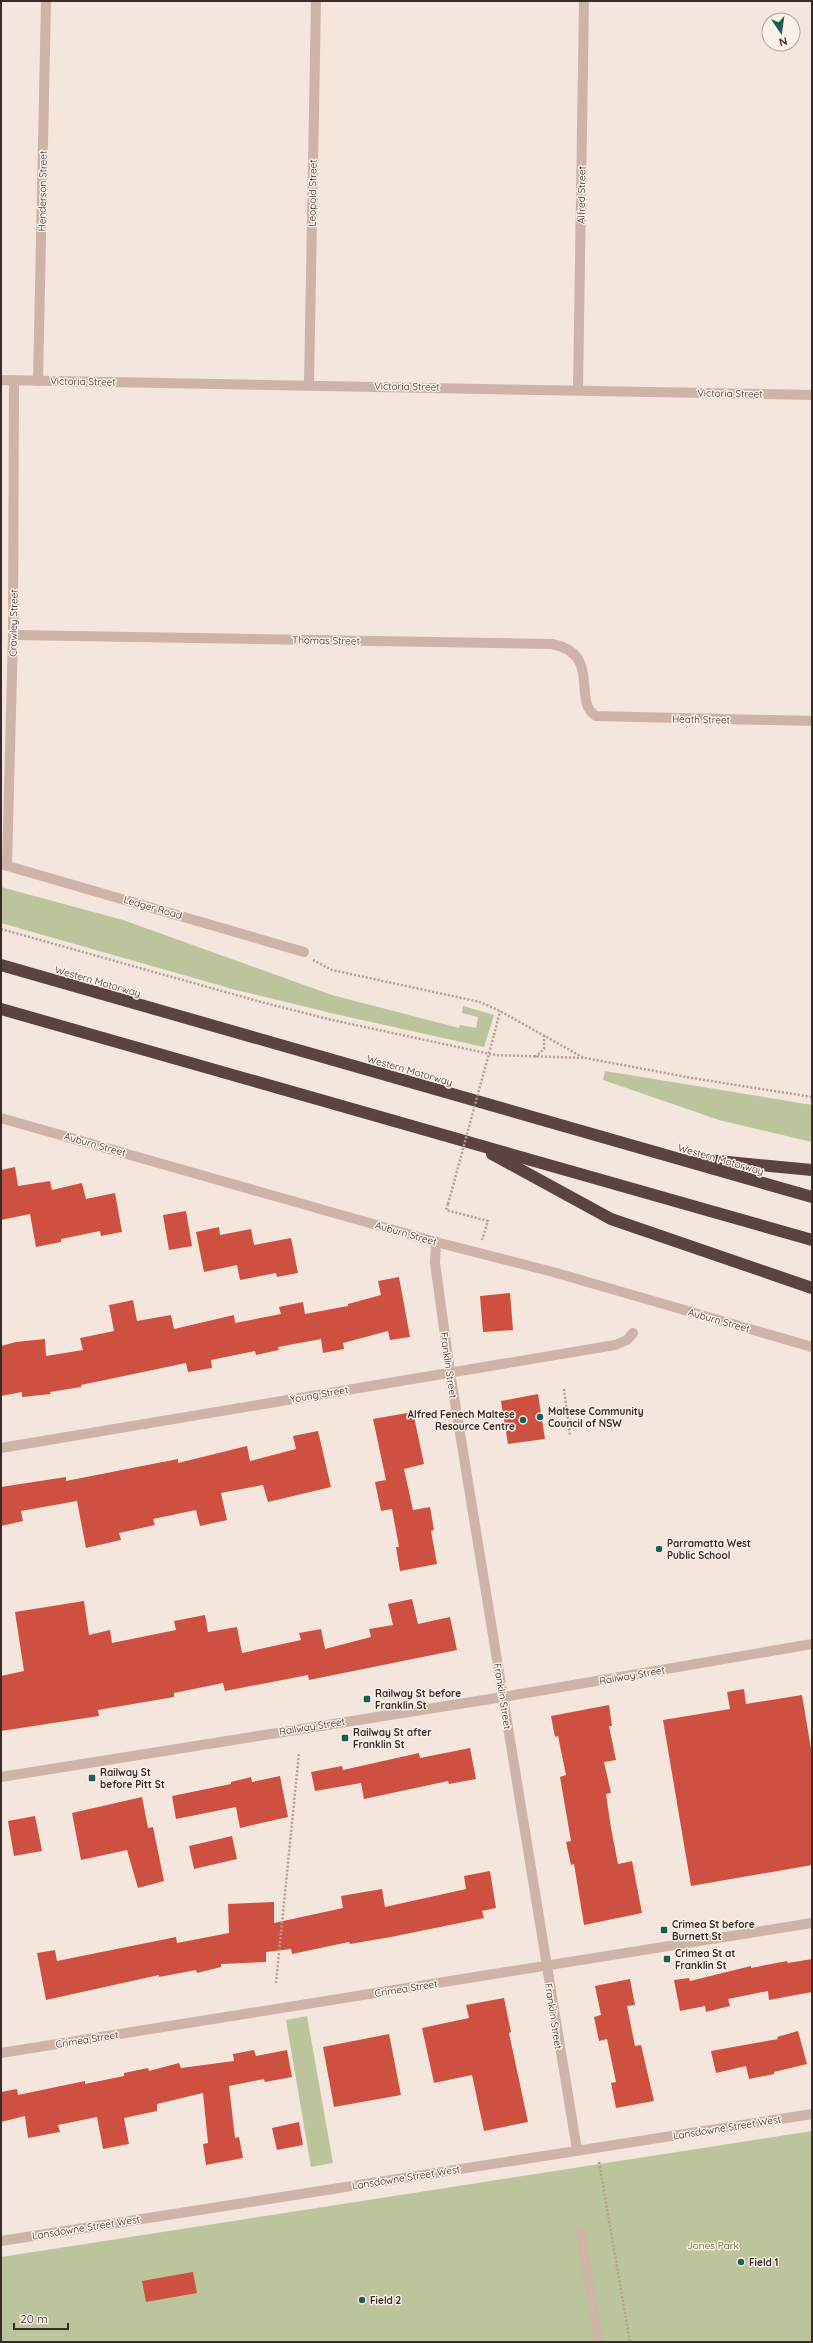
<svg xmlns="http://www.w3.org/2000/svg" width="813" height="2343" font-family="Quicksand,sans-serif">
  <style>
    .green { fill: #bcc49b }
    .building { fill: #ce5040 }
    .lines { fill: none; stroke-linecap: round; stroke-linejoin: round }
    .path { stroke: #b99d91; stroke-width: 2.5; stroke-dasharray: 2 2; stroke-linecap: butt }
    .service { stroke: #cdb4a7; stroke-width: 9 }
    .minor { stroke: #cdb4a7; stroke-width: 10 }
    .motorway { stroke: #5b443f; stroke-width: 12 }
    .path-bridge { stroke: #b99d91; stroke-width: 2.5; stroke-dasharray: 2 2; stroke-linecap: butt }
    .poi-dot { fill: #1a5e59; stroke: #fbf1e9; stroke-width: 1.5 }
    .labels { text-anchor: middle; stroke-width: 3; stroke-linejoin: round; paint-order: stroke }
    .street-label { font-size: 10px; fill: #392b28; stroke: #fbf1e9 }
    .poi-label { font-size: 10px; font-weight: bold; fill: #392b28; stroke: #fbf1e9; text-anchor: start }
    .park-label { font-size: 10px; fill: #4e592a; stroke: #fbf1e9 }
  </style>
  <rect width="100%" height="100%" fill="#f4e6dc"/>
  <g class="green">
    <path d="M1 887 123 920 332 995 459 1028 460 1025 476 1028 478 1017 462 1013 463 1006 494 1015 484 1047 335 1014 236 990 1 923Z"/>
    <path d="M605 1071 812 1105V1142L719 1120 603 1080Z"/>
    <path d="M307 2016 333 2163 311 2167 286 2020Z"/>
    <path d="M812 2131V2342H1V2257Z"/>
  </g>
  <g class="building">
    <path d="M15 1167 18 1186 50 1181 52 1190 82 1183 86 1199 115 1193 122 1232 101 1236 100 1231 61 1239V1242L36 1247 30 1214 1 1220V1170Z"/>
    <path d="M186 1211 192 1246 169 1250 163 1215Z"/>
    <path d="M219 1227 220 1235 251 1229 254 1245 291 1238 298 1273 277 1277 276 1273 240 1280 237 1265 204 1272 196 1232Z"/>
    <path d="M399 1277 410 1337 390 1340 388 1331 343 1343 344 1349 323 1353 321 1339 278 1347 279 1350 256 1355 255 1351 211 1360 212 1368 188 1372 186 1363 81 1385V1387L50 1392 51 1394 22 1397V1392L1 1396V1346L16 1342 45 1339 46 1356 83 1350 80 1338 114 1331 109 1305 133 1300 137 1321 171 1315 174 1329 234 1315 235 1323 281 1314 279 1307 303 1302 305 1314 348 1306V1304L381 1295 378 1281Z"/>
    <path d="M510 1293 513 1330 483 1332 480 1296Z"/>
    <path d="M538 1394 545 1439 508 1444 501 1401Z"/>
    <path d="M413 1412 424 1464 404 1469 413 1510 430 1507 434 1530 431 1531 437 1564 400 1571 396 1547H399L392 1509 381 1511 375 1482 386 1480 373 1419Z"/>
    <path d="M318 1431 331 1487 268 1502 263 1485 221 1493 227 1520 200 1526 196 1510 153 1519 155 1525 119 1533 121 1540 86 1548 77 1501 21 1511 23 1521 1 1526V1487L66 1477V1481L178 1459V1463L247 1446 250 1461 296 1449 293 1436Z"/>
    <path d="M412 1599 418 1624 450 1617 457 1650 309 1680 308 1675 225 1691 223 1683 174 1693V1697L98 1710 99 1716 1 1731V1676L24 1671 15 1612 84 1601 89 1635 110 1630 112 1643 176 1630 174 1621 205 1615 208 1632 237 1627 242 1653 301 1640 299 1633 321 1629 325 1649 371 1637 369 1629 393 1625 388 1604Z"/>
    <path d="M744 1689 746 1704 802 1695 812 1755V1865L691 1886 663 1720 730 1709 727 1692Z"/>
    <path d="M609 1705 612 1726H609L616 1760 604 1762 611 1793 606 1794 611 1828 618 1864 632 1861 642 1913 584 1925 574 1864 571 1865 566 1842 571 1841 560 1777 566 1775 558 1736 555 1737 551 1716Z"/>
    <path d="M470 1748 476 1779 449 1784 448 1781 364 1799 361 1783 315 1791 311 1772 342 1766 343 1770 419 1753 420 1758Z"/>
    <path d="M280 1776 288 1817 240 1828 236 1807 176 1819 172 1796 231 1784V1782L251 1777 252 1782Z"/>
    <path d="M142 1797 148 1828 153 1827 164 1881 138 1888 127 1850 81 1860 72 1813Z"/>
    <path d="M35 1816 42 1851 14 1856 8 1821Z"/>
    <path d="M232 1836 237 1859 194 1869 189 1846Z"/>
    <path d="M490 1871 496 1908 482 1911 484 1918 391 1937 350 1944 349 1942 292 1954 291 1949 266 1952V1962L221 1964V1967L197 1973 196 1970 159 1977V1975L46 2000 37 1953 55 1950 57 1961 176 1937 177 1943 229 1933 228 1904 274 1902V1923L343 1908 341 1896 382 1889 385 1907 466 1889 464 1876Z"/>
    <path d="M812 1959V1992L769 2000 768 1991 728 1999 730 2006 706 2012 705 2006 680 2011 674 1980 689 1978 690 1981 751 1966V1968L787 1961 788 1963Z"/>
    <path d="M630 1979 635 2005 627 2006 635 2046 641 2045 654 2101 616 2108 611 2083 616 2082 607 2039 599 2041 594 2017 601 2015 595 1986Z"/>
    <path d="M504 1998 511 2032 509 2033 528 2122 484 2131 472 2075 434 2083 422 2028 469 2018 466 2005Z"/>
    <path d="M798 2031 807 2064 774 2072V2074L749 2079 746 2066 716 2073 711 2051 778 2039 777 2037Z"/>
    <path d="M389 2034 401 2095 334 2107 323 2047Z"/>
    <path d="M254 2050 256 2056 287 2050 292 2077 265 2082 264 2079 229 2086 235 2138 239 2137 243 2158 206 2165 203 2144 208 2143 203 2093 157 2104V2111L124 2118 129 2144 103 2149 97 2117 58 2125 60 2132 28 2138 25 2116 1 2122V2092L17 2089 18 2095 85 2081V2084L124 2076V2073L148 2068 149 2071 179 2063 181 2068 234 2061 233 2054Z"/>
    <path d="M299 2122 303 2145 277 2150 272 2128Z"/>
    <path d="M193 2272 197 2293 146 2302 142 2281Z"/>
  </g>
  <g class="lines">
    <g class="path">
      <path d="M1 929 261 1002 332 1020 495 1055 585 1058 692 1078 812 1097"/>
      <path d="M313 960 332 970 480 1002 500 1011 584 1058"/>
      <path d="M494 1035 500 1011"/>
      <path d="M535 1057 544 1049V1035"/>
      <path d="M448 1204 446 1210 488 1221 482 1240"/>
      <path d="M564 1389 570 1436"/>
      <path d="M276 1983 299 1753"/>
      <path d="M599 2162 630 2342"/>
    </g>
    <path class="service" d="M580 2231 599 2342"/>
    <g class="minor">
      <path d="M1 380 812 395"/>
      <path d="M38 381 46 1"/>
      <path d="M309 384 316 1"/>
      <path d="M578 389 584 1"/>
      <path d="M13 635 552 644C603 654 571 701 596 716L812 721"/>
      <path d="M1 864 304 952"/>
      <path d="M7 865 13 635 14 380"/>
      <path d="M1 1118 436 1242 553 1272 812 1347"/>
      <path d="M436 1242 435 1263 450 1372 577 2150"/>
      <path d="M1 1448 615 1345 627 1340 633 1333"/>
      <path d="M1 1777 503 1697 812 1644"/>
      <path d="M1 2053 812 1923"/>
      <path d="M1 2241 812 2114"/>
    </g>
    <g class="motorway">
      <path d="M1 965 812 1197"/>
      <path d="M1 1009 812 1240"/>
      <path d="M492 1154 611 1219 812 1288"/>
      <path d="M697 1159 812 1170"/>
    </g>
    <path class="path-bridge" d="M448 1204 494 1035"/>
  </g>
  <g class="poi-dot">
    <circle cx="540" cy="1417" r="4"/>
    <circle cx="523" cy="1420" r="4"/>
    <circle cx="659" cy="1549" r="4"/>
    <rect x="363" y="1695" width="8" height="8" rx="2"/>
    <rect x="341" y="1734" width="8" height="8" rx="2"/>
    <rect x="88" y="1774" width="8" height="8" rx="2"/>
    <rect x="660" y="1926" width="8" height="8" rx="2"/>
    <rect x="663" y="1955" width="8" height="8" rx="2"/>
    <circle cx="741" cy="2262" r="4"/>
    <circle cx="362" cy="2300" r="4"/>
  </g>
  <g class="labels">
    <g class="street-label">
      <text transform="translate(42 191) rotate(-89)" y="4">Henderson Street</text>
      <text transform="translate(312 193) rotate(-89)" y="4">Leopold Street</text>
      <text transform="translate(581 195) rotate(-89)" y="4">Alfred Street</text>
      <text transform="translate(83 381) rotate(1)" y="4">Victoria Street</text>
      <text transform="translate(407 386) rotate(1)" y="4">Victoria Street</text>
      <text transform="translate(730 393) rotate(1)" y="4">Victoria Street</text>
      <text transform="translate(13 623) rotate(-89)" y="4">Crawley Street</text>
      <text transform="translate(326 640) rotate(1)" y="4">Thomas Street</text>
      <text transform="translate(701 719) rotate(1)" y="4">Heath Street</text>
      <text transform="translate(153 907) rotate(16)" y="4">Ledger Road</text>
      <text transform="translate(98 981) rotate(16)" y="4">Western Motorway</text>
      <text transform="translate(410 1070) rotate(16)" y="4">Western Motorway</text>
      <text transform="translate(95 1144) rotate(16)" y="4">Auburn Street</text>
      <text transform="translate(721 1159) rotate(16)" y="4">Western Motorway</text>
      <text transform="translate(406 1233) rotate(16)" y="4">Auburn Street</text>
      <text transform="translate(719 1320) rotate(16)" y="4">Auburn Street</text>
      <text transform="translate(449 1365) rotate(82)" y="4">Franklin Street</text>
      <text transform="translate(319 1394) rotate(-10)" y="4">Young Street</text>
      <text transform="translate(632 1675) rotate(-10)" y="4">Railway Street</text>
      <text transform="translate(503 1696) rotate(81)" y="4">Franklin Street</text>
      <text transform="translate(312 1726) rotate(-9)" y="4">Railway Street</text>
      <text transform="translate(406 1988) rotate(-9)" y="4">Crimea Street</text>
      <text transform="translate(554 2016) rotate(81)" y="4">Franklin Street</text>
      <text transform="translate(87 2039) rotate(-9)" y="4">Crimea Street</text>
      <text transform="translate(727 2127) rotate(-9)" y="4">Lansdowne Street West</text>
      <text transform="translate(406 2177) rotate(-9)" y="4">Lansdowne Street West</text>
      <text transform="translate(86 2227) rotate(-9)" y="4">Lansdowne Street West</text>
    </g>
    <g class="poi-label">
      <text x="548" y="1415">Maltese Community<tspan x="548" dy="12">Council of NSW</tspan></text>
      <text x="515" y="1418" text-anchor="end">Alfred Fenech Maltese<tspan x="515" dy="12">Resource Centre</tspan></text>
      <text x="667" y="1547">Parramatta West<tspan x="667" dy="12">Public School</tspan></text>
      <text x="375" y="1697">Railway St before<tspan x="375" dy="12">Franklin St</tspan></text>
      <text x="353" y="1736">Railway St after<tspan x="353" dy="12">Franklin St</tspan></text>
      <text x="100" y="1776">Railway St<tspan x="100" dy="12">before Pitt St</tspan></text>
      <text x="672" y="1928">Crimea St before<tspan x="672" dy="12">Burnett St</tspan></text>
      <text x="675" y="1957">Crimea St at<tspan x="675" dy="12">Franklin St</tspan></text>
      <text x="749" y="2266">Field 1</text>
      <text x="370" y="2304">Field 2</text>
    </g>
    <g class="park-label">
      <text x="713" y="2249">Jones Park</text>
    </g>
  </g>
  <rect width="813" height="2343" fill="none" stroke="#392b28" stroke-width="4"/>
  <g transform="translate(781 32) rotate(167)"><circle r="19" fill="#fbf1e9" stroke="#ada29c"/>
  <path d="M0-3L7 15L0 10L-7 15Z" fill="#1a5e59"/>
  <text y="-6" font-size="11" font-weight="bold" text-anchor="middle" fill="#392b28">N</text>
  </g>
  <path d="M14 2323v6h54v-6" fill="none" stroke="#392b28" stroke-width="2"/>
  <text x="20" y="2323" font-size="12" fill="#392b28" stroke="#fbf1e9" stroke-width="3" paint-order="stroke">20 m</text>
</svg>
